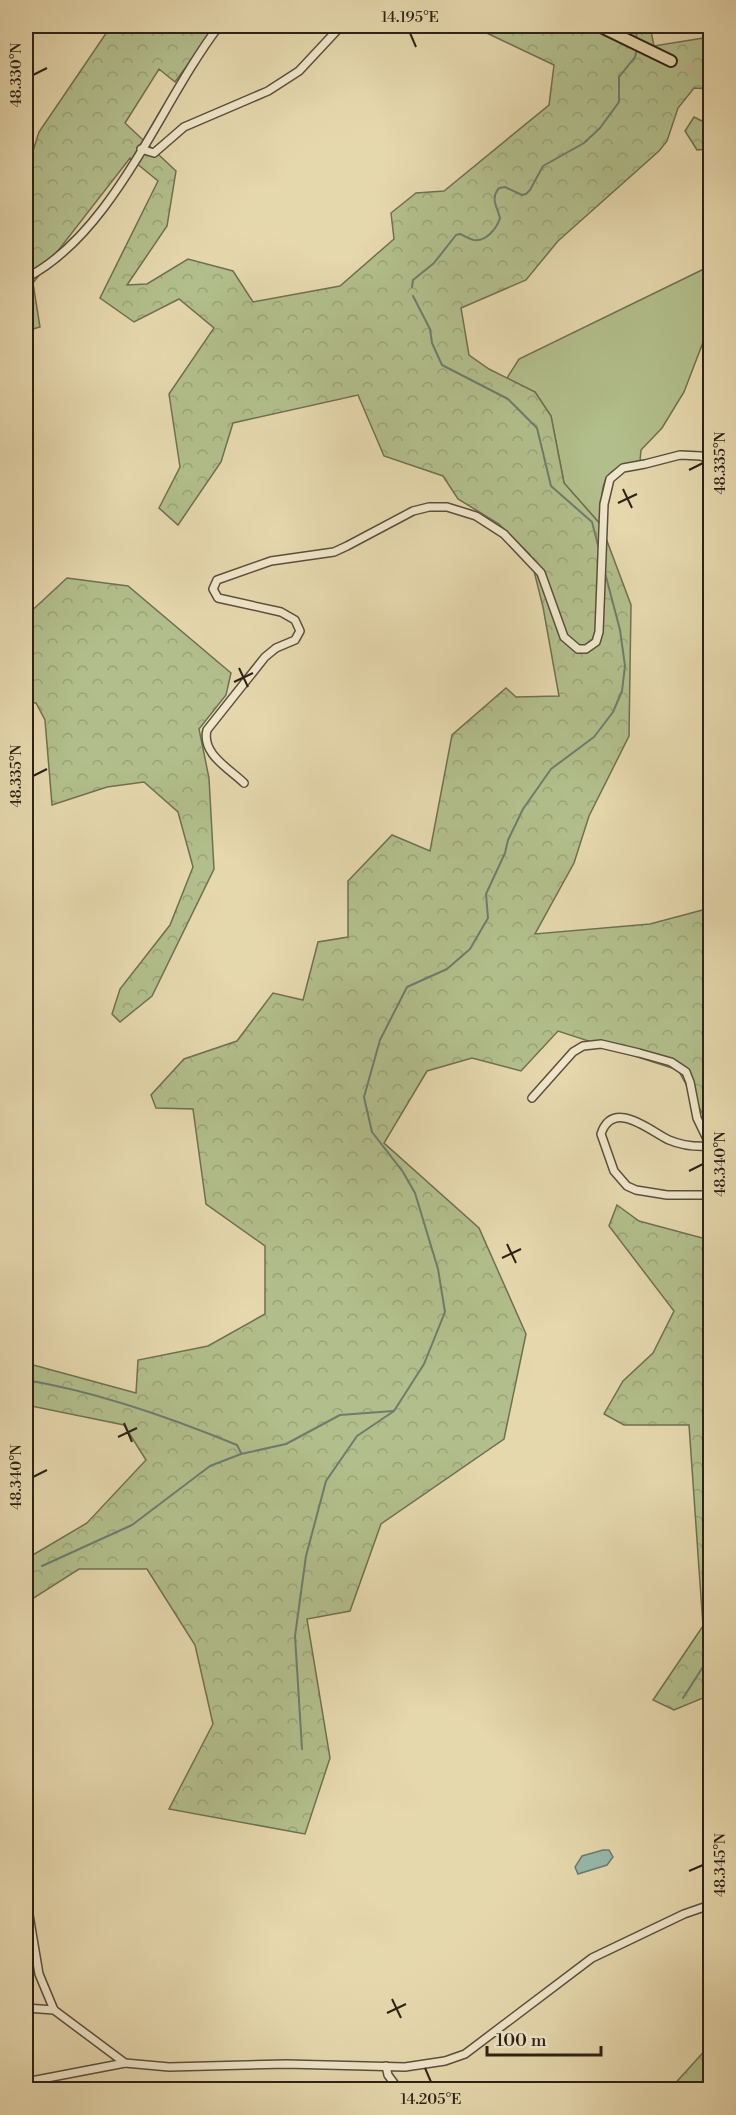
<svg xmlns="http://www.w3.org/2000/svg" width="736" height="2115" font-family="'Libre Bodoni',serif">
  <style>
    .green { fill: #b2bf8c; stroke: #6f7052; stroke-width: 1.5 }
    .forest { fill: url(#forest-crowns); stroke: #6f7052; stroke-width: 1.5 }
    .water { fill: #96b9ac; stroke: #6c7d70; stroke-width: 1.5 }
    .lines { fill: none; stroke-linecap: round; stroke-linejoin: round }
    .stream { stroke: #6c7d70; stroke-width: 2 }
    .primary-tunnel { stroke: #c1b48f; stroke-width: 10; stroke-dasharray: 10 5; stroke-linecap: butt }
    .street-casing { stroke: #5a503c; stroke-width: 10 }
    .primary-casing { stroke: #2c2217; stroke-width: 14 }
    .street { stroke: #efe6ca; stroke-width: 7 }
    .primary { stroke: #e6d8ad; stroke-width: 10 }
    .ticks { fill: none; stroke: #2c2217; stroke-width: 2 }
    .neatline { fill: none; stroke: #2c2217; stroke-width: 2 }
    .ticks-label { font-size: 15px; text-anchor: middle; fill: #2c2217 }
  </style>
  <defs>
    <pattern id="forest-crowns" width="20" height="18" patternUnits="userSpaceOnUse" patternTransform="scale(1.5)"><rect width="20" height="18" fill="#b2bf8c"/><path d="M2 6a3 3 0 1 1 6 0M12 15a3 3 0 1 1 6 0" fill="none" stroke="#99a478"/></pattern>
  </defs>
  <rect width="100%" height="100%" fill="#e6d8ad"/>
  <filter id="stains"><feTurbulence type="fractalNoise" baseFrequency=".00333" numOctaves="4"/><feColorMatrix values="0 0 0 0 .2 0 0 0 0 .09 0 0 0 0 .02 0 0 0 .5 -.17"/></filter>
  <radialGradient id="worn" r=".72"><stop offset=".6" stop-color="#630" stop-opacity="0"/><stop offset="1" stop-color="#630" stop-opacity=".3"/></radialGradient>
  <path class="green" d="M710 266V324L684 392 662 428 641 450 640 461C596 469 603 487 601 525L564 483 551 416 535 392 507 378 519 359Z"/>
  <g class="forest">
    <path d="M111 26H216L175 82 159 69 125 123 176 171 167 226 127 285 147 284 188 259 233 271 253 302 340 286 394 239 391 213 416 193 444 191 549 105 554 65 472 26H650L654 46 710 37V89L694 88 678 108 667 141 659 151 558 241 526 280 461 308 469 355 489 369 535 392 551 416 564 483 601 525 631 605 629 736 589 816 574 863 535 934 650 924 710 908V1127L678 1070 558 1031 521 1071 472 1058 427 1071 384 1143 479 1228 526 1334 504 1439 381 1524 350 1611 307 1619 330 1758 305 1834 169 1809 213 1724 195 1645 147 1569H79L26 1603V1559L87 1523 146 1460 124 1425 26 1405V1363L136 1393 138 1360 208 1346 265 1314V1246L206 1204 193 1109 156 1108 151 1095 184 1059 237 1041 273 993 303 1000 318 942 348 937V881L392 835 430 851 452 735 506 688 516 697 559 696 543 607 530 555 499 524 458 499 443 476 384 456 358 395 233 423 221 462 178 525 159 508 180 467 169 394 214 328 179 299 134 322 100 298 158 181 130 158 33 283 40 327 26 331V173L39 132Z"/>
    <path d="M694 117 710 125V149L697 150 685 131Z"/>
    <path d="M67 578 128 586 231 673 226 695 199 729 209 778 214 869 152 996 120 1022 112 1014 120 989 170 925 193 867 178 812 144 782 107 787 52 805 45 720 36 703 26 702V616Z"/>
    <path d="M617 1205 639 1221 710 1240V1693L708 1696 674 1710 653 1700 703 1626 689 1425H624L604 1414 623 1381 653 1353 674 1311 609 1226Z"/>
    <path d="M710 2045V2089H670Z"/>
  </g>
  <path class="water" d="M603 1850H609L613 1857 607 1865 578 1874 575 1867 582 1856Z"/>
  <g class="lines">
    <g class="stream">
      <path d="M636 41 637 26"/>
      <path d="M412 287 413 280 434 263 456 235 460 234C465 236 469 239 474 240 486 242 497 228 500 218 497 206 490 199 499 188L505 187 522 195 526 194 530 190 543 166 584 143 600 128 619 102V77L635 57 637 49"/>
      <path d="M413 296 430 329 432 343 442 365 508 399 537 428 551 486 592 522 599 549"/>
      <path d="M26 1380C98 1392 169 1417 237 1445L241 1453"/>
      <path d="M42 1566 132 1525 210 1466 241 1454 286 1444 340 1415 393 1411"/>
      <path d="M683 1698 710 1656"/>
      <path d="M302 1749 295 1636 306 1556 326 1481 357 1436 394 1411 424 1364 445 1312 438 1269 415 1193 403 1172 372 1132 364 1097 380 1040 407 987 447 969 470 949 488 918 486 894 505 853 508 840 523 809 551 769 594 737 613 712 622 691 625 666 620 630 604 569"/>
    </g>
    <path class="primary-tunnel" d="M671 61 710 76"/>
    <defs>
      <g id="street">
        <path d="M141 149 154 153 184 127 268 91 299 71 341 26"/>
        <path d="M26 278C115 232 160 103 219 26"/>
        <path d="M244 783C230 769 201 754 207 730L265 657 276 648 295 640 300 631 295 620 281 612 218 598 213 589 217 580 271 561 334 552 347 546 413 511 429 507H447L476 516 504 534 541 573 564 637 578 649H586L596 642 599 632 604 504 610 479 623 468 645 464 680 455 701 456 710 460"/>
        <path d="M532 1098 573 1052 583 1046 601 1044 639 1053 671 1062 686 1072 690 1082 697 1118 710 1145"/>
        <path d="M710 1146C696 1147 683 1146 669 1140 650 1131 613 1098 601 1134L614 1171 627 1186 636 1190 667 1195H710"/>
        <path d="M26 1897 39 1974 54 2010 125 2063 169 2067 286 2064 405 2067 445 2061 465 2054 592 1958 684 1914 710 1905"/>
        <path d="M26 2008 54 2010"/>
        <path d="M386 2066 388 2075 399 2090"/>
        <path d="M26 2082 125 2063"/>
      </g>
      <path id="primary" d="M599 26 671 61"/>
    </defs>
    <use href="#street" class="street-casing"/>
    <use href="#primary" class="primary-casing"/>
    <use href="#street" class="street"/>
    <use href="#primary" class="primary"/>
  </g>
  <path class="ticks" d="M410 33 416 47M33 75 47 68M689 470 703 463M623 489 632 508M618 503 637 494M239 668 248 687M234 682 253 673M33 776 47 769M689 1171 703 1164M507 1244 516 1263M502 1258 521 1249M124 1423 132 1442M118 1437 137 1428M33 1477 47 1470M689 1871 703 1865M392 1999 401 2018M387 2013 406 2004M425 2068 431 2082"/>
  <rect width="736" height="2115" fill="none" stroke="#e6d8ad" stroke-width="66"/>
  <path d="M487 2046v9h114v-9" fill="none" stroke="#2c2217" stroke-width="3"/>
  <text x="496" y="2046" font-size="18" fill="#2c2217" stroke="#efe6ca" stroke-width="4.5" paint-order="stroke">100 m</text>
  <rect x="33" y="33" width="670" height="2049" class="neatline"/>
  <g class="ticks-label">
    <text x="410" y="22">14.195°E</text>
    <text transform="translate(16 75) rotate(-90)" y="5">48.330°N</text>
    <text transform="translate(720 463) rotate(-90)" y="5">48.335°N</text>
    <text transform="translate(16 776) rotate(-90)" y="5">48.335°N</text>
    <text transform="translate(720 1164) rotate(-90)" y="5">48.340°N</text>
    <text transform="translate(16 1477) rotate(-90)" y="5">48.340°N</text>
    <text transform="translate(720 1865) rotate(-90)" y="5">48.345°N</text>
    <text x="431" y="2104">14.205°E</text>
  </g>
  <rect width="100%" height="100%" filter="url(#stains)"/>
  <rect width="100%" height="100%" fill="url(#worn)"/>
</svg>
